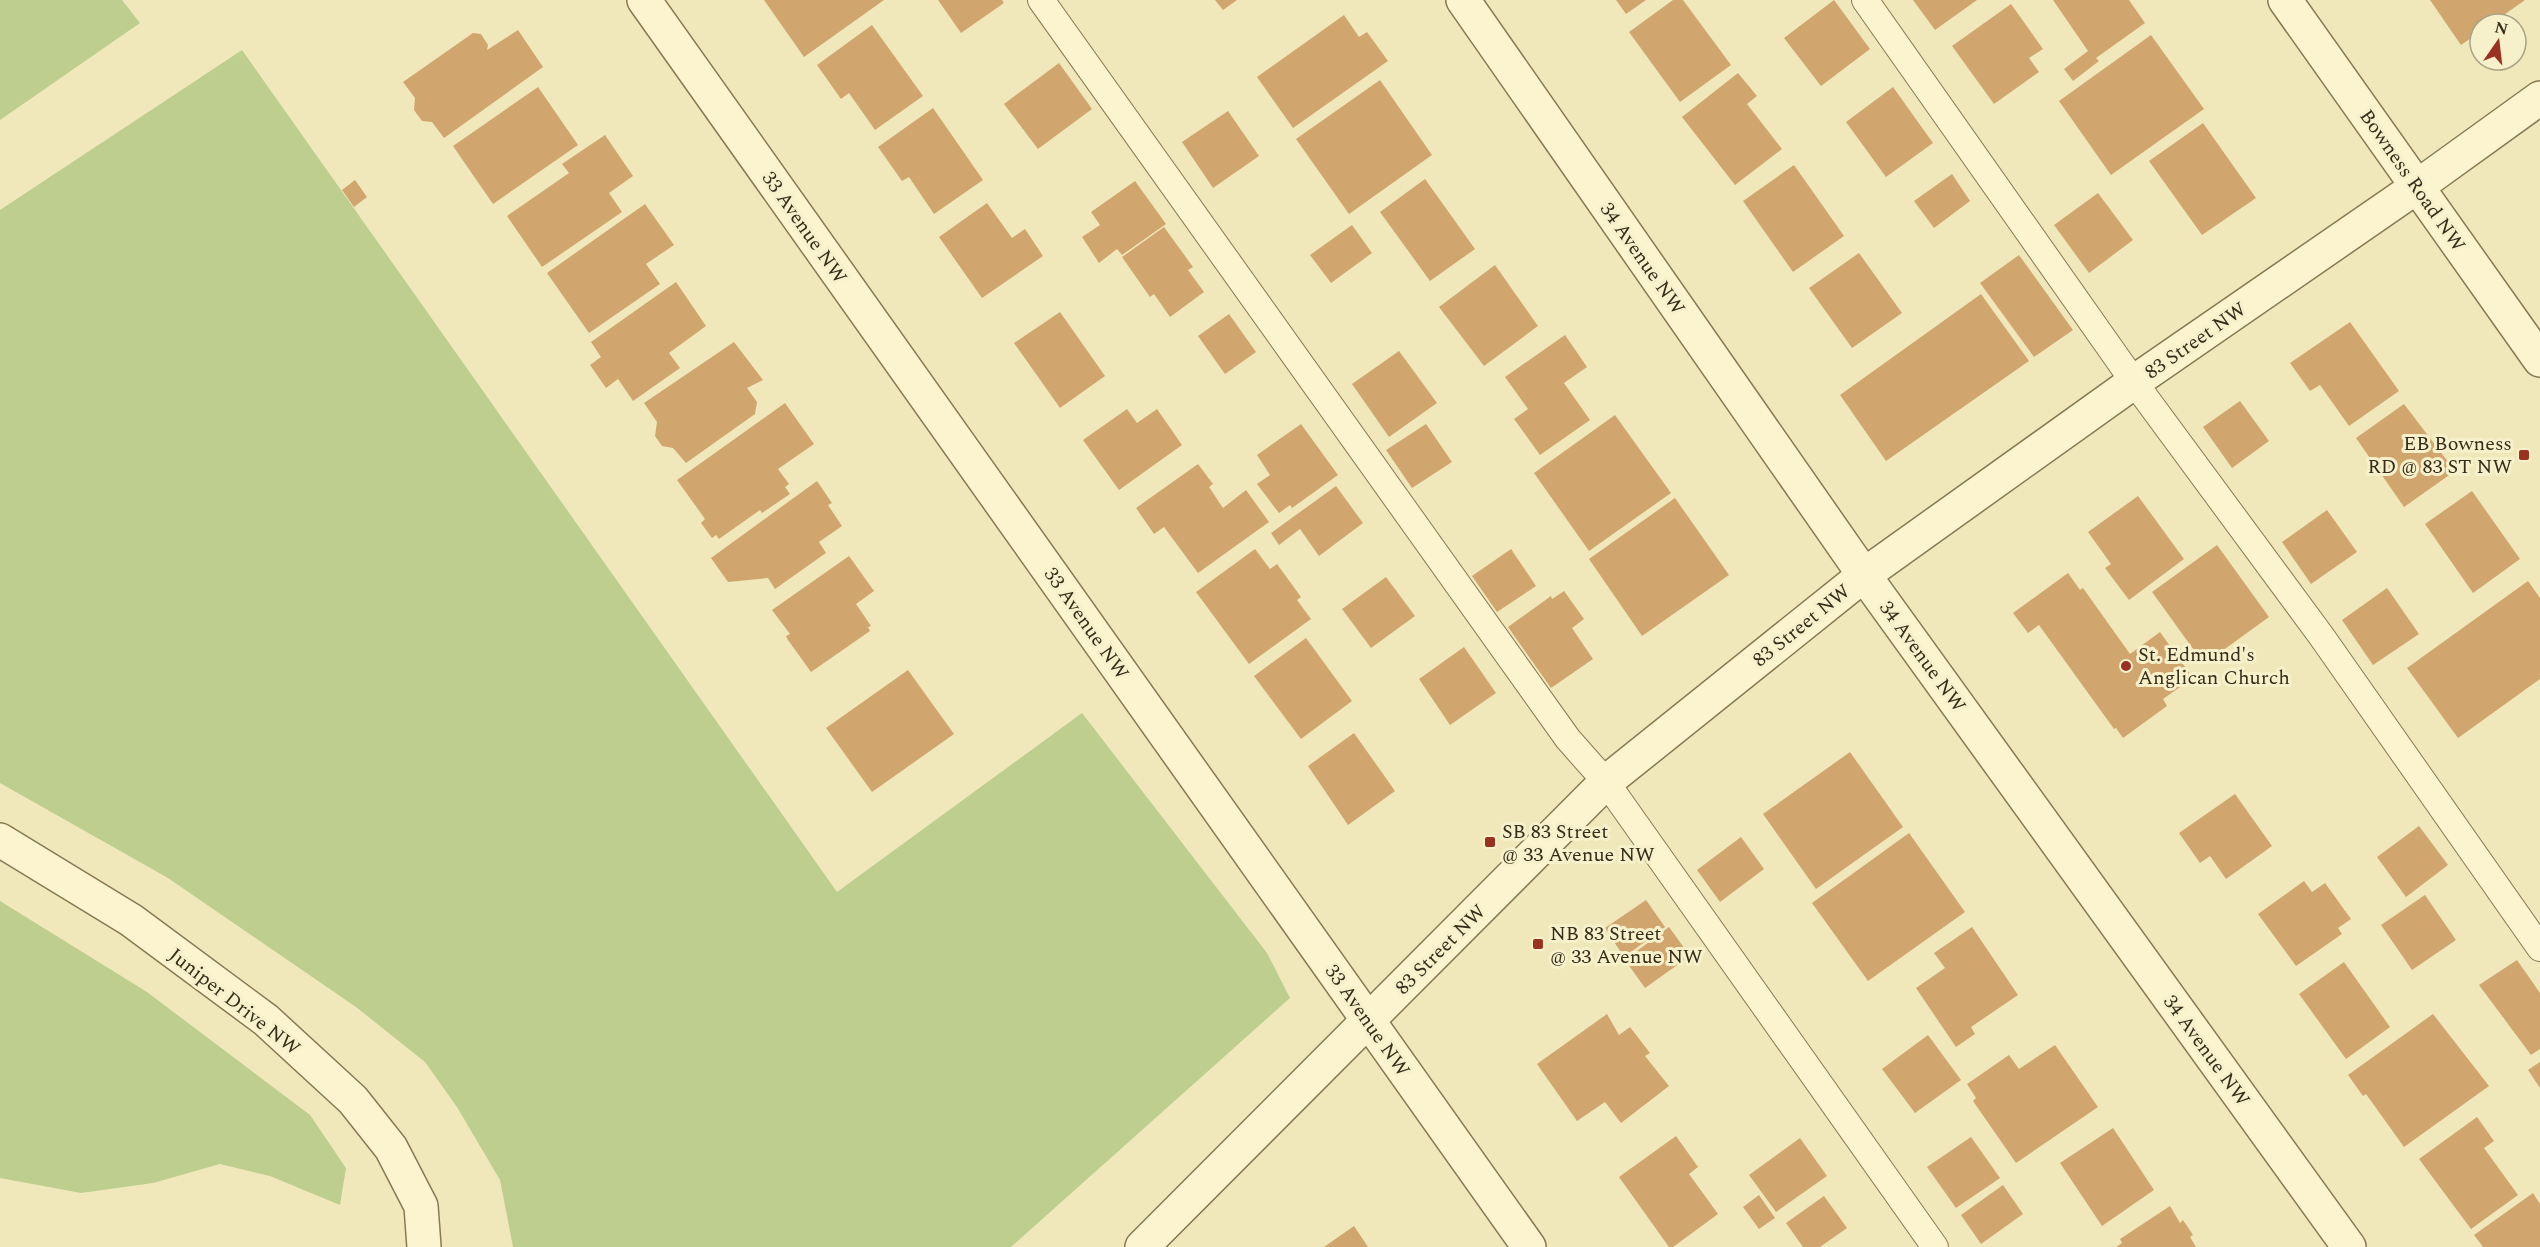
<svg xmlns="http://www.w3.org/2000/svg" width="2540" height="1247" font-family="Spectral,serif">
  <style>
    .green { fill: #bdce8f }
    .building { fill: #d1a66e }
    .lines { fill: none; stroke-linecap: round; stroke-linejoin: round }
    .service-casing { stroke: #887854; stroke-width: 28 }
    .minor-casing { stroke: #887854; stroke-width: 36 }
    .tertiary-casing { stroke: #887854; stroke-width: 36 }
    .service { stroke: #fbf4cf; stroke-width: 26 }
    .minor { stroke: #fbf4cf; stroke-width: 33 }
    .tertiary { stroke: #fbf4cf; stroke-width: 33 }
    .poi-dot { fill: #9b3221; stroke: #f7f1cb; stroke-width: 2 }
    .labels { text-anchor: middle; stroke-width: 6; stroke-linejoin: round; paint-order: stroke }
    .street-label { font-size: 20px; fill: #362c1a; stroke: #f7f1cb }
    .poi-label { font-size: 20px; fill: #362c1a; stroke: #f7f1cb; text-anchor: start }
  </style>
  <rect width="100%" height="100%" fill="#f0e8bb"/>
  <g class="green">
    <path d="M0 0H122L140 23 0 120Z"/>
    <path d="M242 50 837 892 1082 713 1267 953 1290 998 1011 1247H513L500 1180 457 1107 425 1062 356 1007 168 878 0 783V210Z"/>
    <path d="M0 901 147 992 310 1115 346 1168 340 1205 270 1176 220 1164 153 1183 81 1193 0 1178Z"/>
  </g>
  <g class="building">
    <path d="M764 0H884L804 57Z"/>
    <path d="M938 0H1002L1004 3 961 33Z"/>
    <path d="M1215 0H1237L1223 10Z"/>
    <path d="M1616 0H1646L1626 14Z"/>
    <path d="M1673 0H1683L1731 65 1680 102 1629 32Z"/>
    <path d="M1834 0 1870 49 1821 86 1784 38Z"/>
    <path d="M1913 0H1977L1935 30Z"/>
    <path d="M2053 0H2129L2145 23 2096 58 2099 61 2073 81 2064 69 2088 51Z"/>
    <path d="M2430 0H2525L2491 24H2480V32L2461 45Z"/>
    <path d="M2011 4 2043 49 2029 58 2039 72 1994 104 1952 46Z"/>
    <path d="M1344 15 1359 37 1367 32 1388 61 1293 128 1257 77Z"/>
    <path d="M872 25 923 96 875 130 849 93 841 99 817 65Z"/>
    <path d="M518 30 543 67 444 138 432 122 422 121 414 110 415 98 403 82 473 33 481 34 488 45 487 50Z"/>
    <path d="M2151 35 2204 109 2111 175 2059 101Z"/>
    <path d="M1059 63 1092 109 1038 149 1004 104Z"/>
    <path d="M1738 73 1757 96 1747 104 1782 149 1735 185 1682 117Z"/>
    <path d="M1380 80 1432 155 1349 214 1296 139Z"/>
    <path d="M538 87 578 145 493 204 453 146Z"/>
    <path d="M1893 87 1933 143 1886 177 1846 122Z"/>
    <path d="M933 108 983 180 934 214 909 177 902 181 878 147Z"/>
    <path d="M1228 111 1259 156 1213 188 1182 142Z"/>
    <path d="M2203 123 2256 198 2202 235 2149 161Z"/>
    <path d="M605 135 633 176 609 193 622 212 542 267 507 216 569 173 562 164Z"/>
    <path d="M1794 165 1844 236 1793 272 1743 201Z"/>
    <path d="M1952 174 1970 201 1934 228 1914 201Z"/>
    <path d="M1425 179 1475 249 1430 281 1380 212Z"/>
    <path d="M355 180 367 197 354 207 342 190Z"/>
    <path d="M1135 181 1166 224 1122 255 1117 249 1099 263 1082 237 1100 225 1091 212Z"/>
    <path d="M2098 193 2133 240 2089 273 2054 225Z"/>
    <path d="M987 203 1012 238 1025 229 1043 256 982 298 939 237Z"/>
    <path d="M645 204 674 245 646 264 660 284 589 333 547 273Z"/>
    <path d="M1352 225 1372 253 1331 283 1310 255Z"/>
    <path d="M1164 227 1193 267 1188 270 1204 292 1170 317 1154 294 1150 297 1122 257Z"/>
    <path d="M1859 253 1902 313 1852 348 1809 288Z"/>
    <path d="M2019 255 2073 330 2034 357 1980 283Z"/>
    <path d="M1495 265 1538 326 1484 366 1439 307Z"/>
    <path d="M676 282 706 326 669 353 680 368 633 401 618 379 606 388 590 365 601 357 591 342Z"/>
    <path d="M1981 294 2029 361 1886 461 1840 395Z"/>
    <path d="M1060 312 1105 376 1060 408 1014 343Z"/>
    <path d="M1229 314 1256 352 1225 374 1198 336Z"/>
    <path d="M2350 322 2399 391 2349 426 2320 385 2310 391 2290 363Z"/>
    <path d="M1565 335 1587 367 1564 383 1590 420 1540 455 1514 419 1528 409 1505 377Z"/>
    <path d="M734 342 763 380 747 388 757 402 755 414 686 463 673 448 662 446 655 436 657 422 644 403Z"/>
    <path d="M1399 351 1437 403 1389 437 1352 384Z"/>
    <path d="M2240 401 2269 441 2232 468 2203 427Z"/>
    <path d="M785 403 814 444 778 469 789 484 785 487 790 494 762 513 760 510 719 539 716 535 712 538 701 523 705 519 677 480Z"/>
    <path d="M2404 404 2455 471 2404 507 2356 438Z"/>
    <path d="M1127 409 1137 423 1157 409 1182 445 1119 490 1083 440Z"/>
    <path d="M1615 415 1671 493 1589 551 1534 473Z"/>
    <path d="M1301 424 1338 475 1292 508 1290 505 1279 513 1257 484 1270 475 1257 455Z"/>
    <path d="M1426 424 1452 462 1412 488 1386 450Z"/>
    <path d="M1198 464 1213 484 1209 487 1223 508 1246 490 1269 522 1198 573 1164 527 1154 534 1136 508Z"/>
    <path d="M817 481 832 503 828 505 842 526 819 542 826 553 775 589 768 578 728 582 711 558Z"/>
    <path d="M1336 486 1363 523 1319 556 1300 529 1279 545 1271 533Z"/>
    <path d="M2472 491 2520 559 2473 593 2425 524Z"/>
    <path d="M2138 496 2184 559 2129 600 2105 568 2111 564 2088 532Z"/>
    <path d="M1675 498 1729 575 1642 636 1589 559Z"/>
    <path d="M2327 510 2357 552 2311 584 2282 542Z"/>
    <path d="M2217 545 2269 617 2204 664 2152 592Z"/>
    <path d="M1255 549 1270 569 1277 564 1301 597 1297 600 1311 619 1249 664 1196 592Z"/>
    <path d="M1511 549 1536 586 1497 612 1472 576Z"/>
    <path d="M849 556 874 591 856 604 871 626 868 627 870 631 811 672 788 640 786 636 790 634 772 610Z"/>
    <path d="M2068 573 2080 590 2083 588 2130 654 2160 632 2193 678 2163 699 2167 706 2123 738 2116 728 2114 729 2039 625 2028 633 2013 613Z"/>
    <path d="M1386 577 1415 616 1371 648 1342 609Z"/>
    <path d="M2528 581 2540 598V679L2458 738 2407 668Z"/>
    <path d="M2387 588 2419 634 2373 665 2342 620Z"/>
    <path d="M1564 591 1584 619 1572 628 1593 659 1551 688 1508 627 1551 596 1552 599Z"/>
    <path d="M1306 638 1352 701 1301 739 1254 676Z"/>
    <path d="M1464 647 1496 693 1450 725 1419 679Z"/>
    <path d="M908 670 954 734 872 792 826 728Z"/>
    <path d="M1354 733 1395 791 1348 825 1308 766Z"/>
    <path d="M1850 752 1903 827 1816 889 1763 814Z"/>
    <path d="M2235 794 2272 846 2226 879 2210 856 2200 863 2179 833Z"/>
    <path d="M2419 826 2448 865 2406 897 2377 857Z"/>
    <path d="M1909 833 1965 912 1868 981 1812 903Z"/>
    <path d="M1741 837 1764 869 1720 902 1697 870Z"/>
    <path d="M2304 881 2312 892 2325 883 2351 919 2338 928 2342 934 2296 966 2258 914Z"/>
    <path d="M2425 895 2456 940 2412 970 2381 925Z"/>
    <path d="M1646 900 1665 927 1624 957 1605 928Z"/>
    <path d="M1669 927 1690 956 1645 988 1625 960Z"/>
    <path d="M1972 927 2018 995 1971 1027 1975 1034 1956 1047 1916 988 1945 968 1934 953Z"/>
    <path d="M2517 960 2540 993V1049L2531 1055 2479 985Z"/>
    <path d="M2344 962 2390 1027 2346 1059 2299 994Z"/>
    <path d="M1607 1014 1619 1035 1630 1027 1650 1053 1645 1056 1669 1086 1621 1123 1605 1102 1577 1121 1537 1064Z"/>
    <path d="M2433 1014 2489 1086 2404 1147 2366 1094 2363 1096 2348 1075Z"/>
    <path d="M1928 1035 1961 1080 1915 1113 1882 1069Z"/>
    <path d="M2055 1045 2098 1107 2016 1163 1973 1101 1976 1098 1967 1084 2009 1055 2019 1069Z"/>
    <path d="M2540 1062V1088L2528 1070Z"/>
    <path d="M2477 1117 2494 1141 2484 1148 2518 1195 2471 1229 2419 1159Z"/>
    <path d="M2113 1128 2154 1190 2102 1226 2060 1163Z"/>
    <path d="M1676 1136 1698 1167 1689 1174 1718 1214 1673 1247H1669L1619 1177Z"/>
    <path d="M1971 1137 2000 1178 1956 1208 1927 1167Z"/>
    <path d="M1800 1138 1827 1176 1776 1212 1749 1175Z"/>
    <path d="M2003 1185 2023 1214 1981 1244 1961 1215Z"/>
    <path d="M2533 1193 2540 1204V1247H2483L2474 1235Z"/>
    <path d="M1759 1195 1775 1218 1759 1229 1743 1207Z"/>
    <path d="M1824 1196 1847 1228 1820 1247H1803L1786 1223Z"/>
    <path d="M2170 1206 2180 1223 2183 1220 2193 1235 2190 1237 2196 1247H2116L2122 1243 2120 1239Z"/>
    <path d="M1354 1226 1368 1247H1324Z"/>
  </g>
  <g class="lines">
    <defs>
      <g id="service">
        <path d="M1041 0 1568 739 1606 782 1935 1247"/>
        <path d="M1865 0 2134 382 2322 637 2540 948"/>
      </g>
      <g id="minor">
        <path d="M644 0 1529 1247"/>
        <path d="M1463 0 1864 575 2349 1247"/>
        <path d="M2418 186 2540 98"/>
        <path d="M0 840 131 920 266 1020 353 1100 391 1148 421 1206 424 1247"/>
      </g>
      <g id="tertiary">
        <path d="M2285 0 2540 360"/>
        <path d="M1142 1247 1606 782 1864 575 2134 382 2418 186"/>
      </g>
    </defs>
    <use href="#service" class="service-casing"/>
    <use href="#minor" class="minor-casing"/>
    <use href="#tertiary" class="tertiary-casing"/>
    <use href="#service" class="service"/>
    <use href="#minor" class="minor"/>
    <use href="#tertiary" class="tertiary"/>
  </g>
  <g class="poi-dot">
    <rect x="2518" y="449" width="12" height="12" rx="3"/>
    <circle cx="2126" cy="666" r="6"/>
    <rect x="1484" y="836" width="12" height="12" rx="3"/>
    <rect x="1532" y="938" width="12" height="12" rx="3"/>
  </g>
  <g class="labels">
    <g class="street-label">
      <text transform="translate(2413 180) rotate(55)" y="7">Bowness Road NW</text>
      <text transform="translate(805 227) rotate(55)" y="7">33 Avenue NW</text>
      <text transform="translate(1643 258) rotate(55)" y="7">34 Avenue NW</text>
      <text transform="translate(2195 340) rotate(-35)" y="7">83 Street NW</text>
      <text transform="translate(1087 623) rotate(55)" y="7">33 Avenue NW</text>
      <text transform="translate(1801 625) rotate(-39)" y="7">83 Street NW</text>
      <text transform="translate(1923 656) rotate(54)" y="7">34 Avenue NW</text>
      <text transform="translate(1440 949) rotate(-45)" y="7">83 Street NW</text>
      <text transform="translate(235 1001) rotate(38)" y="7">Juniper Drive NW</text>
      <text transform="translate(1368 1020) rotate(55)" y="7">33 Avenue NW</text>
      <text transform="translate(2207 1050) rotate(54)" y="7">34 Avenue NW</text>
    </g>
    <g class="poi-label">
      <text x="2512" y="450" text-anchor="end">EB Bowness<tspan x="2512" dy="23">RD @ 83 ST NW</tspan></text>
      <text x="2138" y="661">St. Edmund's<tspan x="2138" dy="23">Anglican Church</tspan></text>
      <text x="1502" y="838">SB 83 Street<tspan x="1502" dy="23">@ 33 Avenue NW</tspan></text>
      <text x="1550" y="940">NB 83 Street<tspan x="1550" dy="23">@ 33 Avenue NW</tspan></text>
    </g>
  </g>
  <g transform="translate(2498 42) rotate(14)"><circle r="28" fill="#f7f1cb" stroke="#aaa284" stroke-width="1.5"/>
  <path d="M0-4.5L10 22L0 15L-10 22Z" fill="#9b3221"/>
  <text y="-9" font-size="16" font-weight="bold" text-anchor="middle" fill="#362c1a">N</text>
  </g>
</svg>
